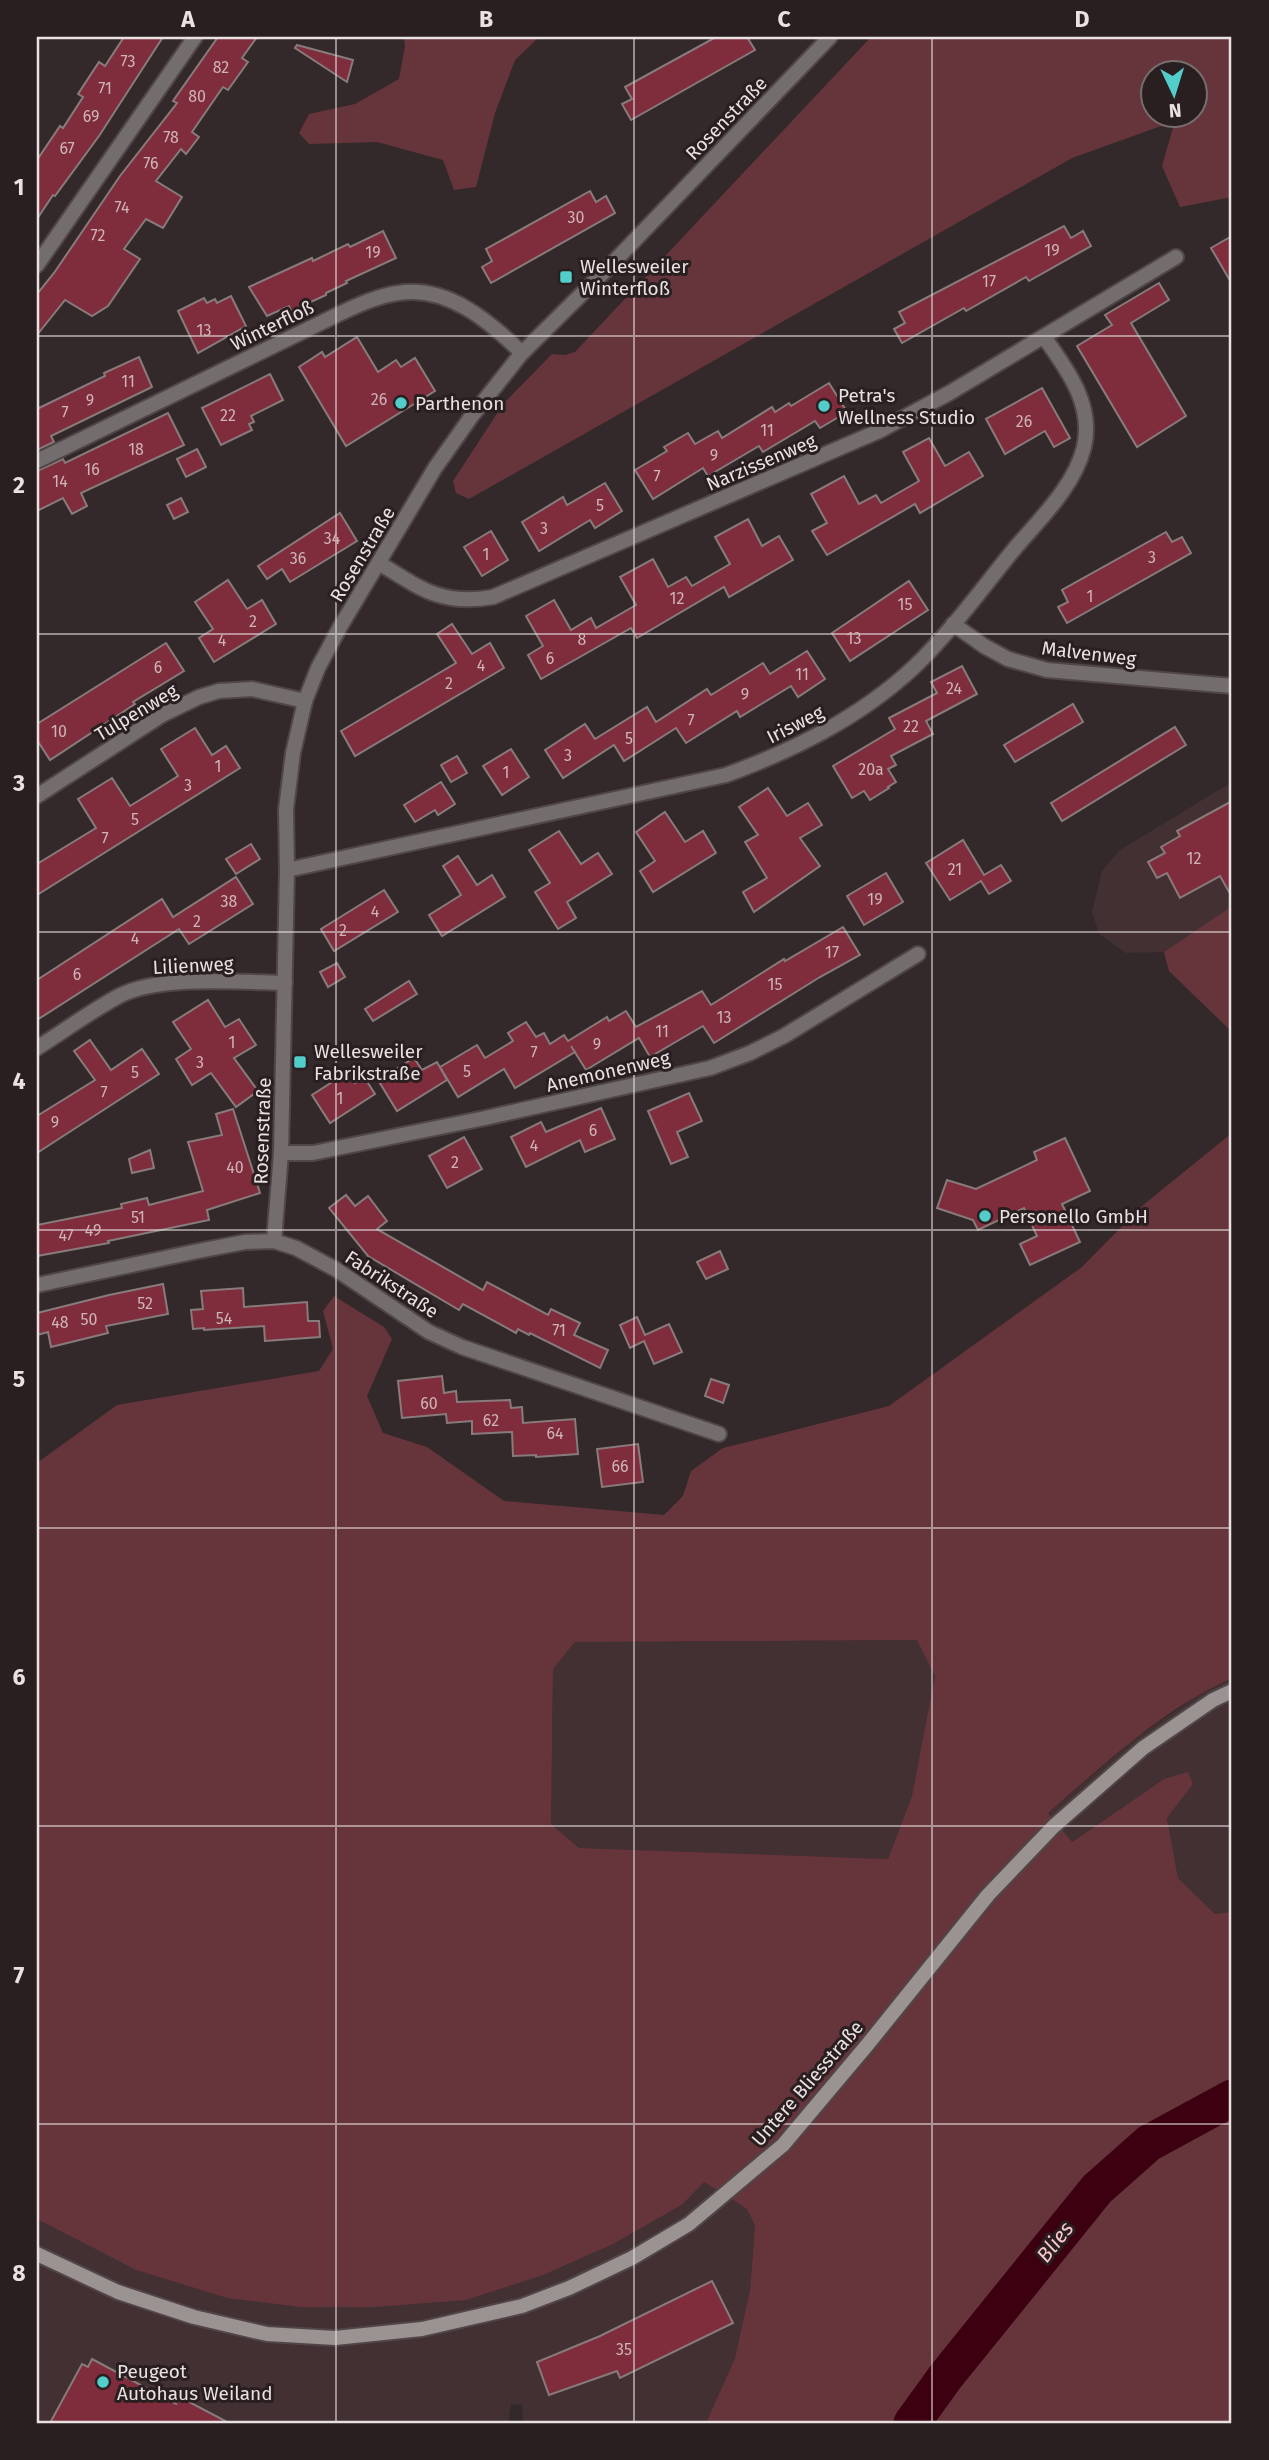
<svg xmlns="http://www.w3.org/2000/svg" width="1269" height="2460" font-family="'Fira Sans',sans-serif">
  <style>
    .built { fill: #423032 }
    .green { fill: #66353c; fill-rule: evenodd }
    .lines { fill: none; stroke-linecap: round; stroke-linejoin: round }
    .river { stroke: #3c0010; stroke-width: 37 }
    .building { fill: #7f2d3c; stroke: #877b7c; stroke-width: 2 }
    .minor-casing { stroke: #514647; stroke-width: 18 }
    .tertiary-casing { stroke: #514647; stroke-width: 18 }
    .secondary-casing { stroke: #514647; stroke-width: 18 }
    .minor { stroke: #736d6d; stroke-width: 14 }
    .tertiary { stroke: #736d6d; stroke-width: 14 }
    .secondary { stroke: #9b9292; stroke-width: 14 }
    .grid { fill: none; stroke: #e9e1e2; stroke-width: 2; stroke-opacity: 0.55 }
    .poi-dot { fill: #53cdc9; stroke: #291f20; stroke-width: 2.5 }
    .labels { text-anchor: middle; stroke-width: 6; stroke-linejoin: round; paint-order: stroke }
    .number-label { font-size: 16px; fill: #ceb4b8 }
    .street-label { font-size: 19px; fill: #e9e1e2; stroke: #291f20 }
    .poi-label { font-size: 19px; fill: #e9e1e2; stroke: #291f20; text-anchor: start }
    .water-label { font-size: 21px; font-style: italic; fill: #f8c6cb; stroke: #291f20 }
    .neatline { fill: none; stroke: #e9e1e2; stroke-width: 2.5 }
    .grid-label { font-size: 23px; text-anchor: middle; font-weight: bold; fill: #e9e1e2 }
  </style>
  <rect width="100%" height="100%" fill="#34292a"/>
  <g class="built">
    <path d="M1232 782V906L1164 952 1126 953 1099 934 1092 912 1102 871 1120 850Z"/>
    <path d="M917 1640 936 1676 912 1796 888 1859 579 1848 551 1824 553 1669 575 1642Z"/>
    <path d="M1232 1678V1912L1215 1914 1178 1878 1167 1818 1193 1784 1164 1779 1071 1842 1048 1813 1137 1737 1207 1689Z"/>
    <path d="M704 2182 747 2209 755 2226 750 2290 735 2358 706 2423H523L522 2405 511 2404 508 2423H37V2219L136 2270 227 2298 683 2204Z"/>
  </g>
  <g class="green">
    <path d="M404 37H539L515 60 495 113 476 187 454 190 443 160 377 142 309 144 299 133 309 114 355 104 399 79 405 46Z"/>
    <path d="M871 37H1232V197L1180 207 1162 166 1175 121 1072 158 469 499 456 493 453 481 504 403 552 354 565 355 575 352ZM1154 74H1196V116H1154Z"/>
    <path d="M1232 906V1032L1169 971 1164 952Z"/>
    <path d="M1232 1133V1678C1162 1709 1105 1764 1048 1813L1072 1842 1164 1779 1188 1772 1193 1784 1167 1818 1178 1878 1215 1914 1232 1912V2423H706L735 2358 750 2290 755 2226 747 2209 704 2182 683 2204 613 2244 543 2275 466 2300 374 2307H301L227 2298 136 2270 37 2219V1463L117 1405 319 1371 333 1349 323 1311 334 1296 384 1327 392 1339 367 1396 383 1433 427 1447 504 1501 664 1515 683 1496 691 1471 723 1448 889 1406 1082 1267 1142 1206ZM917 1640 935 1676 912 1796 888 1859 579 1848 551 1824 553 1669 575 1642Z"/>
  </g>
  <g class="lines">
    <path class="river" d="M912 2423 946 2376 1097 2189 1149 2143 1232 2098"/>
  </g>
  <g class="building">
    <path d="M124 37H163L99 136 55 196 53 195 37 219V160L60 126 63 128 83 97 78 94 99 62 105 66Z"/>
    <path d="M218 37H257L242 58 248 62 228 90 223 87 192 132 199 137 186 154 181 149 156 181 182 197 163 228 146 219 124 249 140 259 108 306 92 316 65 300 37 335V294L54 273 120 176 177 103 173 101Z"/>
    <path d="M716 37H747L755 50 631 120 622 104 632 99 625 87Z"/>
    <path d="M297 45 353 60 347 82 295 48Z"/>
    <path d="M590 191 596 202 606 196 615 213 491 283 482 267 492 261 486 249Z"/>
    <path d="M1064 226 1071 238 1083 231 1091 246 1029 281 1026 277 966 311 964 308 902 343 894 329 905 323 899 312Z"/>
    <path d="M383 231 396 258 346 281 347 283 326 293V295L291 311 289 306 267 316 249 287 312 258 313 261 348 244 350 247Z"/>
    <path d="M1232 236V284L1211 248Z"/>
    <path d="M1159 283 1169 300 1131 323 1186 416 1137 447 1077 346 1112 325 1105 315Z"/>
    <path d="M231 296 246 326 198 353 178 311 204 298 207 303 215 299 217 303Z"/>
    <path d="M357 337 378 372 396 360 401 367 415 358 435 391 346 446 299 367 322 352 325 357Z"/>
    <path d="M139 357 152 387 51 436 54 442 37 450V409L105 376 104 373Z"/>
    <path d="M270 374 283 400 251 416 254 422 249 424 252 430 221 445 202 408Z"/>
    <path d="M829 383 847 412 820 428 815 421 763 452 759 446 708 476 703 468 653 499 635 470 667 451 664 447 688 433 695 444 718 431 722 438 772 407 775 412 789 403 791 406Z"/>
    <path d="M1042 388 1070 438 1054 447 1045 431 1005 454 986 419Z"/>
    <path d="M168 413 184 445 81 493 87 506 72 514 63 498 37 511V471L63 459 65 463Z"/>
    <path d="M929 438 945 466 969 452 983 476 920 513 915 504 827 555 812 531 827 523 811 494 844 476 859 504 876 495 881 503 919 481 903 452Z"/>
    <path d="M197 449 206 467 186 477 177 459Z"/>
    <path d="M605 483 622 511 595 528 590 520 539 551 522 522 563 497 567 505Z"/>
    <path d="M181 498 188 512 174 519 167 505Z"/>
    <path d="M340 513 357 541 290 582 282 569 267 579 258 566Z"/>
    <path d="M748 519 762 546 779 536 793 560 729 597 724 587 637 638 631 628 541 679 528 655 543 646 526 616 554 600 571 630 591 618 596 628 636 605 620 577 653 559 668 587 686 577 692 586 730 564 715 537Z"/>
    <path d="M491 531 508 560 482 576 464 547Z"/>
    <path d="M1166 532 1172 542 1182 537 1191 553 1067 623 1058 607 1068 602 1062 590Z"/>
    <path d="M228 580 247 609 262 600 276 624 214 662 199 638 213 629 195 602Z"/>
    <path d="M909 581 928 610 850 661 832 633Z"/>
    <path d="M452 624 472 654 490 643 504 668 355 756 341 731 456 663 437 634Z"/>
    <path d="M166 643 184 671 133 702 135 704 50 760 37 740V724Z"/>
    <path d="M807 651 825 679 798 697 791 686 740 717 737 711 686 743 676 728 624 761 614 745 563 778 545 750 585 724 595 739 647 707 656 722 707 689 711 695 763 663 770 674Z"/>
    <path d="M962 666 977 694 926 721 933 734 891 756 896 765 888 769 896 782 888 787 889 788 870 800 864 791 852 798 833 766 895 729 889 718 937 693 931 682Z"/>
    <path d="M1073 704 1083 722 1015 762 1004 745Z"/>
    <path d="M1175 727 1186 745 1062 821 1051 803Z"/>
    <path d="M195 728 212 755 226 746 240 768 37 895V864L96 828 78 799 112 778 130 806 143 798 178 776 161 749Z"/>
    <path d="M511 749 529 777 502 795 483 766Z"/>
    <path d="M457 756 467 773 451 782 441 765Z"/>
    <path d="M441 782 455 804 438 815 435 810 415 822 404 805Z"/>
    <path d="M768 788 787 816 808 803 822 825 800 838 820 866 754 912 743 892 767 878 745 842 758 835 739 807Z"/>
    <path d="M1232 801V897L1220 876 1180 898 1167 873 1157 878 1148 862 1165 853 1161 847 1180 836 1177 831Z"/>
    <path d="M665 812 685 842 703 831 716 853 653 892 640 871 655 861 636 832Z"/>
    <path d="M559 831 581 864 598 853 612 874 567 902 576 918 558 929 535 892 550 883 529 850Z"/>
    <path d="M963 840 984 875 1001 865 1011 881 989 894 981 881 950 900 926 863Z"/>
    <path d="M251 844 260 859 236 874 226 859Z"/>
    <path d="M458 856 477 885 492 875 505 897 442 936 429 915 461 895 443 866Z"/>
    <path d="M886 873 903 902 864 925 847 896Z"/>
    <path d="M236 877 253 904 189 944 179 929 37 1020V980L162 899 173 917Z"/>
    <path d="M384 890 398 912 334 951 321 929Z"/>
    <path d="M843 927 860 955 820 977 714 1043 703 1026 650 1057 639 1038 586 1070 571 1046 575 1052 515 1088 504 1069 458 1097 440 1067 477 1045 485 1058 513 1041 508 1033 526 1022 536 1037 544 1033 550 1044 564 1035 568 1041 607 1017 609 1021 626 1011 636 1027 702 991 711 1005 784 959 785 961Z"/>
    <path d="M337 963 345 977 328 987 320 972Z"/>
    <path d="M409 981 417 994 373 1021 365 1009Z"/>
    <path d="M208 1000 225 1027 239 1019 256 1045 234 1058 258 1091 236 1107 211 1073 192 1085 176 1059 191 1049 173 1022Z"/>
    <path d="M90 1040 111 1070 142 1049 159 1074 37 1153V1116L95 1080 74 1051Z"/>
    <path d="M414 1058 422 1070 437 1062 447 1080 397 1111 378 1080Z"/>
    <path d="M348 1072 355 1083 364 1077 375 1094 330 1123 312 1095Z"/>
    <path d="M689 1093 702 1121 677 1132 688 1157 671 1164 648 1111Z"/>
    <path d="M601 1108 615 1139 585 1152 580 1140 526 1167 511 1137 541 1122 546 1132Z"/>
    <path d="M233 1109 260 1193 207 1210 209 1220 108 1241 109 1243 37 1256V1225L122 1208 121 1204 147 1198 149 1205 203 1191 188 1142 222 1135 216 1114Z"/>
    <path d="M464 1137 482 1169 447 1188 429 1156Z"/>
    <path d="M1065 1138 1090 1191 1062 1204 1080 1242 1030 1265 1020 1244 1037 1236 1024 1208 978 1230 973 1220 937 1208 947 1180 976 1189 1037 1160 1034 1152Z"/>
    <path d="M150 1150 154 1168 132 1173 129 1159Z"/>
    <path d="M346 1195 355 1206 368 1196 387 1221 377 1229 483 1290 487 1282 548 1315 551 1309 580 1323 574 1335 608 1350 600 1368 530 1333 529 1335 518 1329 516 1333 463 1304 459 1310 368 1256 329 1208Z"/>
    <path d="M720 1251 728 1269 706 1279 697 1262Z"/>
    <path d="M163 1284 168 1314 106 1326 108 1333 51 1347 48 1332 37 1335V1313L109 1295Z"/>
    <path d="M243 1288 244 1307 307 1302 308 1321H319L320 1337 265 1341 264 1326 204 1330V1328L193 1329 191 1310 203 1309 201 1291Z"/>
    <path d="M637 1317 645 1335 669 1324 682 1352 654 1364 644 1341 630 1348 620 1325Z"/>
    <path d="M442 1376 444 1393 456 1391 457 1402 510 1400 511 1408 522 1407 523 1423 575 1419 578 1454 536 1457V1455L513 1456 512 1432 472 1434V1421L447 1423 446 1414 402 1418 398 1381Z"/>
    <path d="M711 1379 729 1385 723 1403 705 1396Z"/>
    <path d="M638 1444 643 1482 602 1487 597 1449Z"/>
    <path d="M712 2281 733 2323 620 2378 617 2371 549 2395 537 2362 600 2336Z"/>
    <path d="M92 2359 176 2404 180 2397 229 2423H50L82 2364 88 2367Z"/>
  </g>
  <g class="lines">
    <defs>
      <g id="minor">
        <path d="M37 461 341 313C360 304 378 296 398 293 447 285 489 321 522 353"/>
        <path d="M379 563C421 589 442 606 493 597L879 431 951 392 1176 257"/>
        <path d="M953 624 984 646 1008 659 1047 670 1232 686"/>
        <path d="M37 796 162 715 199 697 219 691 252 689 305 701"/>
        <path d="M287 870 726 775C794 750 859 718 913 668 951 632 983 587 1016 547 1041 518 1075 485 1084 447 1094 405 1067 369 1044 337"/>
        <path d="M37 1048C64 1031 91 1011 119 996 159 975 240 982 285 983"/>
        <path d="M281 1153H313L485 1118 710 1068 750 1053 784 1036 918 954"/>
        <path d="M274 1241 281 1153 287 870 286 809 293 753 305 701 318 668 340 627 435 468 471 417 522 353 606 270 830 37"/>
        <path d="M37 1285 198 1251 245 1242 274 1241 296 1248 337 1270 429 1332 462 1347 719 1434"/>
      </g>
      <path id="tertiary" d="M37 265 195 37"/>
      <path id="secondary" d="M37 2254 118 2292 194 2317 267 2334 335 2338 422 2329 522 2306 569 2288 632 2258 689 2224 783 2145 868 2044 988 1895 1054 1826 1143 1748 1213 1700 1232 1691"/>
    </defs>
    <use href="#minor" class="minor-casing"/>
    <use href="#tertiary" class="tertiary-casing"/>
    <use href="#secondary" class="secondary-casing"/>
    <use href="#minor" class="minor"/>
    <use href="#tertiary" class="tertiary"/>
    <use href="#secondary" class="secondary"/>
  </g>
  <path class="grid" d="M336 37V2423M634 37V2423M932 37V2423M37 336H1232M37 634H1232M37 932H1232M37 1230H1232M37 1528H1232M37 1826H1232M37 2124H1232"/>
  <g class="poi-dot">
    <rect x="559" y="270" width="14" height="14" rx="3.5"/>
    <circle cx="401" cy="403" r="7"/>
    <circle cx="824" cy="406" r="7"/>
    <rect x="293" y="1055" width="14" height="14" rx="3.5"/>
    <circle cx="985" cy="1216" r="7"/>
    <circle cx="103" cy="2382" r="7"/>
  </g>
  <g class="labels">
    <g class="number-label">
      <text x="128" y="67">73</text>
      <text x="221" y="73">82</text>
      <text x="105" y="94">71</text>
      <text x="197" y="102">80</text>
      <text x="91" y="122">69</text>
      <text x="171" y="143">78</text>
      <text x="67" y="154">67</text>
      <text x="151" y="169">76</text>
      <text x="122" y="213">74</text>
      <text x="576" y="223">30</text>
      <text x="98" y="241">72</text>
      <text x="1052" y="256">19</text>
      <text x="373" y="258">19</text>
      <text x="989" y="287">17</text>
      <text x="204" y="336">13</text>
      <text x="128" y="387">11</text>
      <text x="379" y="405">26</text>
      <text x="90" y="406">9</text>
      <text x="65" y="418">7</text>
      <text x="228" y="421">22</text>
      <text x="1024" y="427">26</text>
      <text x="767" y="436">11</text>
      <text x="136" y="455">18</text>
      <text x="714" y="461">9</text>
      <text x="92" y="475">16</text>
      <text x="657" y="482">7</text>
      <text x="60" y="487">14</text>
      <text x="600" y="511">5</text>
      <text x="544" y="534">3</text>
      <text x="332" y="544">34</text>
      <text x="486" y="560">1</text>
      <text x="1152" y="563">3</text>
      <text x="298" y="564">36</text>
      <text x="1090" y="602">1</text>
      <text x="677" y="604">12</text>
      <text x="905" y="610">15</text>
      <text x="253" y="627">2</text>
      <text x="854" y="644">13</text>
      <text x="582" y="645">8</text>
      <text x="222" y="646">4</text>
      <text x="550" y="664">6</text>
      <text x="481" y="671">4</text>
      <text x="158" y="673">6</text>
      <text x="802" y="680">11</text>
      <text x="449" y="689">2</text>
      <text x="954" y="694">24</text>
      <text x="745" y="700">9</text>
      <text x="691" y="726">7</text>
      <text x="911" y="732">22</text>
      <text x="59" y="737">10</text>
      <text x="629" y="744">5</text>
      <text x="568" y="761">3</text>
      <text x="218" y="772">1</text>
      <text x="871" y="775">20a</text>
      <text x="506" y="778">1</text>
      <text x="188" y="791">3</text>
      <text x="135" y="825">5</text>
      <text x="105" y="844">7</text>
      <text x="1194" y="864">12</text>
      <text x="955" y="875">21</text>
      <text x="875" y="905">19</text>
      <text x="229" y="907">38</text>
      <text x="375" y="917">4</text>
      <text x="197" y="927">2</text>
      <text x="343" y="936">2</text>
      <text x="135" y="944">4</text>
      <text x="832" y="958">17</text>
      <text x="77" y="980">6</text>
      <text x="775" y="990">15</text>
      <text x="724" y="1023">13</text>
      <text x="662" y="1037">11</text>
      <text x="232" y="1048">1</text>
      <text x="597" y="1050">9</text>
      <text x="534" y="1058">7</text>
      <text x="200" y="1068">3</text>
      <text x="467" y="1077">5</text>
      <text x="135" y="1078">5</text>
      <text x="104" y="1098">7</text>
      <text x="340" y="1104">1</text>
      <text x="55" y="1128">9</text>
      <text x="593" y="1136">6</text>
      <text x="534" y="1151">4</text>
      <text x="455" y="1168">2</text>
      <text x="235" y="1173">40</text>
      <text x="138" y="1223">51</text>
      <text x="93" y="1236">49</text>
      <text x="66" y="1241">47</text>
      <text x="145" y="1309">52</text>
      <text x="224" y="1324">54</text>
      <text x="89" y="1325">50</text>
      <text x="60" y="1328">48</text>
      <text x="559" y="1336">71</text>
      <text x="429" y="1409">60</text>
      <text x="491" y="1426">62</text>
      <text x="555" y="1439">64</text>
      <text x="620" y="1472">66</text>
      <text x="624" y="2355">35</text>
    </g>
    <g class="street-label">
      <text transform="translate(726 118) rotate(-46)" y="7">Rosenstraße</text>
      <text transform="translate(272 325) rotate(-26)" y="7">Winterfloß</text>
      <text transform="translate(761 462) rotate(-23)" y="7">Narzissenweg</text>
      <text transform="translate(362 554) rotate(-59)" y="7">Rosenstraße</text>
      <text transform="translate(1089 653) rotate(7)" y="7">Malvenweg</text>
      <text transform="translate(136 712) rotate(-31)" y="7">Tulpenweg</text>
      <text transform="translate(795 724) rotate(-27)" y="7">Irisweg</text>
      <text transform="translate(193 965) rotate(-3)" y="7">Lilienweg</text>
      <text transform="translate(608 1071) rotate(-13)" y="7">Anemonenweg</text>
      <text transform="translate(262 1131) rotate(-88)" y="7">Rosenstraße</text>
      <text transform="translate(392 1284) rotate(33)" y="7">Fabrikstraße</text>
      <text transform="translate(807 2083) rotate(-49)" y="7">Untere Bliesstraße</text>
    </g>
    <g class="poi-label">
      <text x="580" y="273">Wellesweiler<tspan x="580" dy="22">Winterfloß</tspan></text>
      <text x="838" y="402">Petra's<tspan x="838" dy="22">Wellness Studio</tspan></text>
      <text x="415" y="410">Parthenon</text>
      <text x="314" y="1058">Wellesweiler<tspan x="314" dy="22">Fabrikstraße</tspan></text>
      <text x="999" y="1223">Personello GmbH</text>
      <text x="117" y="2378">Peugeot<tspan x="117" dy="22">Autohaus Weiland</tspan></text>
    </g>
    <g class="water-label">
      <text transform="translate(1055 2242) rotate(-52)" y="7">Blies</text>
    </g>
  </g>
  <rect width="1269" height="2460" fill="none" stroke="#291f20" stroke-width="77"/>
  <g transform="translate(1174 94) rotate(176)"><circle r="33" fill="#291f20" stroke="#766d6e" stroke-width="2"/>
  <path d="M0-5L12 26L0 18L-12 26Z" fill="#53cdc9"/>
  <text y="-10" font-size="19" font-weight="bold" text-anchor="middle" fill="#e9e1e2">N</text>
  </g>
  <rect x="38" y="38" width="1192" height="2384" class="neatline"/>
  <g class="grid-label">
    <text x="188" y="27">A</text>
    <text x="486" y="27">B</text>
    <text x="784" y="27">C</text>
    <text x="1082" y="27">D</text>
    <text x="19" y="195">1</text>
    <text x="19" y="493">2</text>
    <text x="19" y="791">3</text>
    <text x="19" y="1089">4</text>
    <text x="19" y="1387">5</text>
    <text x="19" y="1685">6</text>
    <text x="19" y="1983">7</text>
    <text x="19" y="2281">8</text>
  </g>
</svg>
